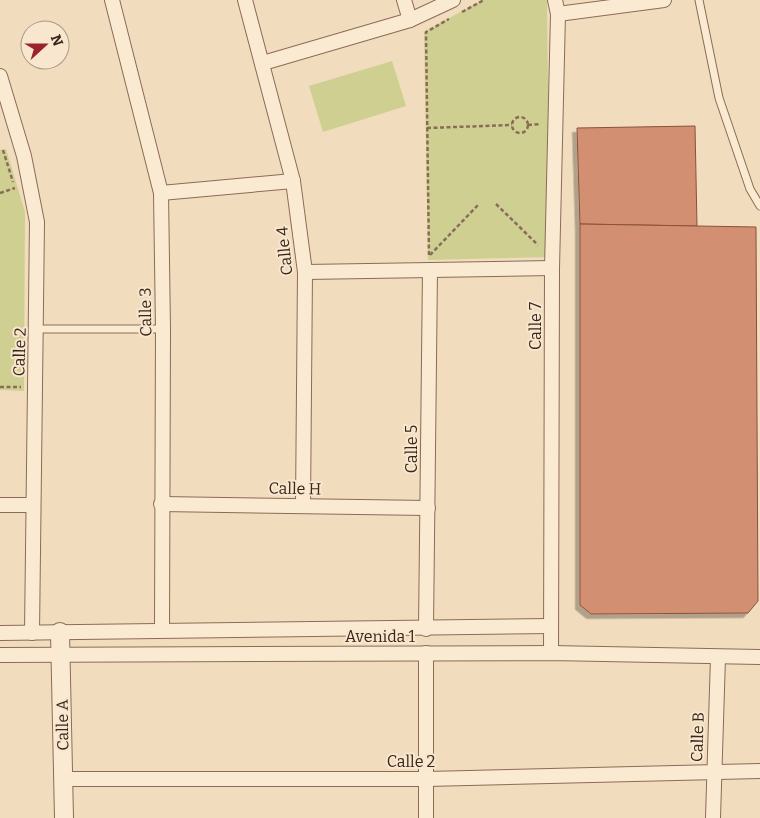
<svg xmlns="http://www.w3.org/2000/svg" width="760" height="818" font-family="Bitter,serif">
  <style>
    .green { fill: #cfcf92 }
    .building { fill: #d28f71; stroke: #8b513a; filter: url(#shadow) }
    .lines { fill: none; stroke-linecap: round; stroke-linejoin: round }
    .service-casing { stroke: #8a6c56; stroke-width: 9 }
    .minor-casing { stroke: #8a6c56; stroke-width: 16 }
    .tertiary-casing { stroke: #8a6c56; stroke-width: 20 }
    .path { stroke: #8a6c56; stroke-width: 2.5; stroke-dasharray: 4 2.5; stroke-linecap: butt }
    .service { stroke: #fbead2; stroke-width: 7 }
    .minor { stroke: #fbead2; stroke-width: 14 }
    .tertiary { stroke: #fbead2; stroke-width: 18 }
    .labels { text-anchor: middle; stroke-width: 4; stroke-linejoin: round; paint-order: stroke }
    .street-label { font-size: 16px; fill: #39261b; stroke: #f8e7ce }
  </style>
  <defs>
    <filter id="shadow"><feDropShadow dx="-4.5" dy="4.5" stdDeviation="0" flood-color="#0004"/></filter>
  </defs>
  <rect width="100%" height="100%" fill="#f1dcbe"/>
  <g class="green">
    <path d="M482 0H547L550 257 428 260 424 32Z"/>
    <path d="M392 61 406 106 323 132 309 86Z"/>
    <path d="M6 149 25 212 24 391 0 390V150Z"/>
  </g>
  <g class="building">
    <path d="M695 126 697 226 580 224 577 128Z"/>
    <path d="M580 224 756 227 758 601 748 613 591 614 580 605Z"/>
  </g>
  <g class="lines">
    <defs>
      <g id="service">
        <path d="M699 0 719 98 750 189 760 206"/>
        <path d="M37 329H163"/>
      </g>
      <g id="minor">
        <path d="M112 0 161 193 163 329 162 630"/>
        <path d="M245 0 293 181 305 272 303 506"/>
        <path d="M404 0 410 20"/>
        <path d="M558 14 664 0"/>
        <path d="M263 63 410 20 453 0"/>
        <path d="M0 76 24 156 37 222 32 633"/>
        <path d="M161 193 293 181"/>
        <path d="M305 272 552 268"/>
        <path d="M161 504 428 508"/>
        <path d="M0 505H33"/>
        <path d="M426 629 430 270"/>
        <path d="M0 633 551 626"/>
        <path d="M551 653 552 268 558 14 555 0"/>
        <path d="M0 655 551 653 760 657"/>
        <path d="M63 779H427L760 771"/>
        <path d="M426 818V653"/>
        <path d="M713 818 718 657"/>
      </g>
      <path id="tertiary" d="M60 632 64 818"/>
    </defs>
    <use href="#service" class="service-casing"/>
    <use href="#minor" class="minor-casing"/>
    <use href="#tertiary" class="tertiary-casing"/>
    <g class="path">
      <path d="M462 12 484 0"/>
      <circle cx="520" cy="125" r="8"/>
      <path d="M528 125 541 124"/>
      <path d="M427 128 512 125"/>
      <path d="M3 150 13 182"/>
      <path d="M0 193 15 188"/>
      <path d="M496 204 538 245"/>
      <path d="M429 255 426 32 449 19"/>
      <path d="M430 255 479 204"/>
      <path d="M0 387H21"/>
    </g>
    <use href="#service" class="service"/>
    <use href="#minor" class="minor"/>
    <use href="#tertiary" class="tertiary"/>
  </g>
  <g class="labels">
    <g class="street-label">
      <text transform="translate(284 251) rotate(-96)" y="6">Calle 4</text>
      <text transform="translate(145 312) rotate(-91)" y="6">Calle 3</text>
      <text transform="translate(535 326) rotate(-90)" y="6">Calle 7</text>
      <text transform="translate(19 352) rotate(-88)" y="6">Calle 2</text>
      <text transform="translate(411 449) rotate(-90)" y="6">Calle 5</text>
      <text transform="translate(295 488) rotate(1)" y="6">Calle H</text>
      <text x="380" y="642">Avenida 1</text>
      <text transform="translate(62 725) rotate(-91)" y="6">Calle A</text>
      <text transform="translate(697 737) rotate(-88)" y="6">Calle B</text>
      <text x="411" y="767">Calle 2</text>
    </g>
  </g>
  <g transform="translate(45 45) rotate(69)"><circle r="24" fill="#f8e7ce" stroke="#ac9a86"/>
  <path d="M0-4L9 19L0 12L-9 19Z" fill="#9d2230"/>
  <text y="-8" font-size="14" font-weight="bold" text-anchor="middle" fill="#39261b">N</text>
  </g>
</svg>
